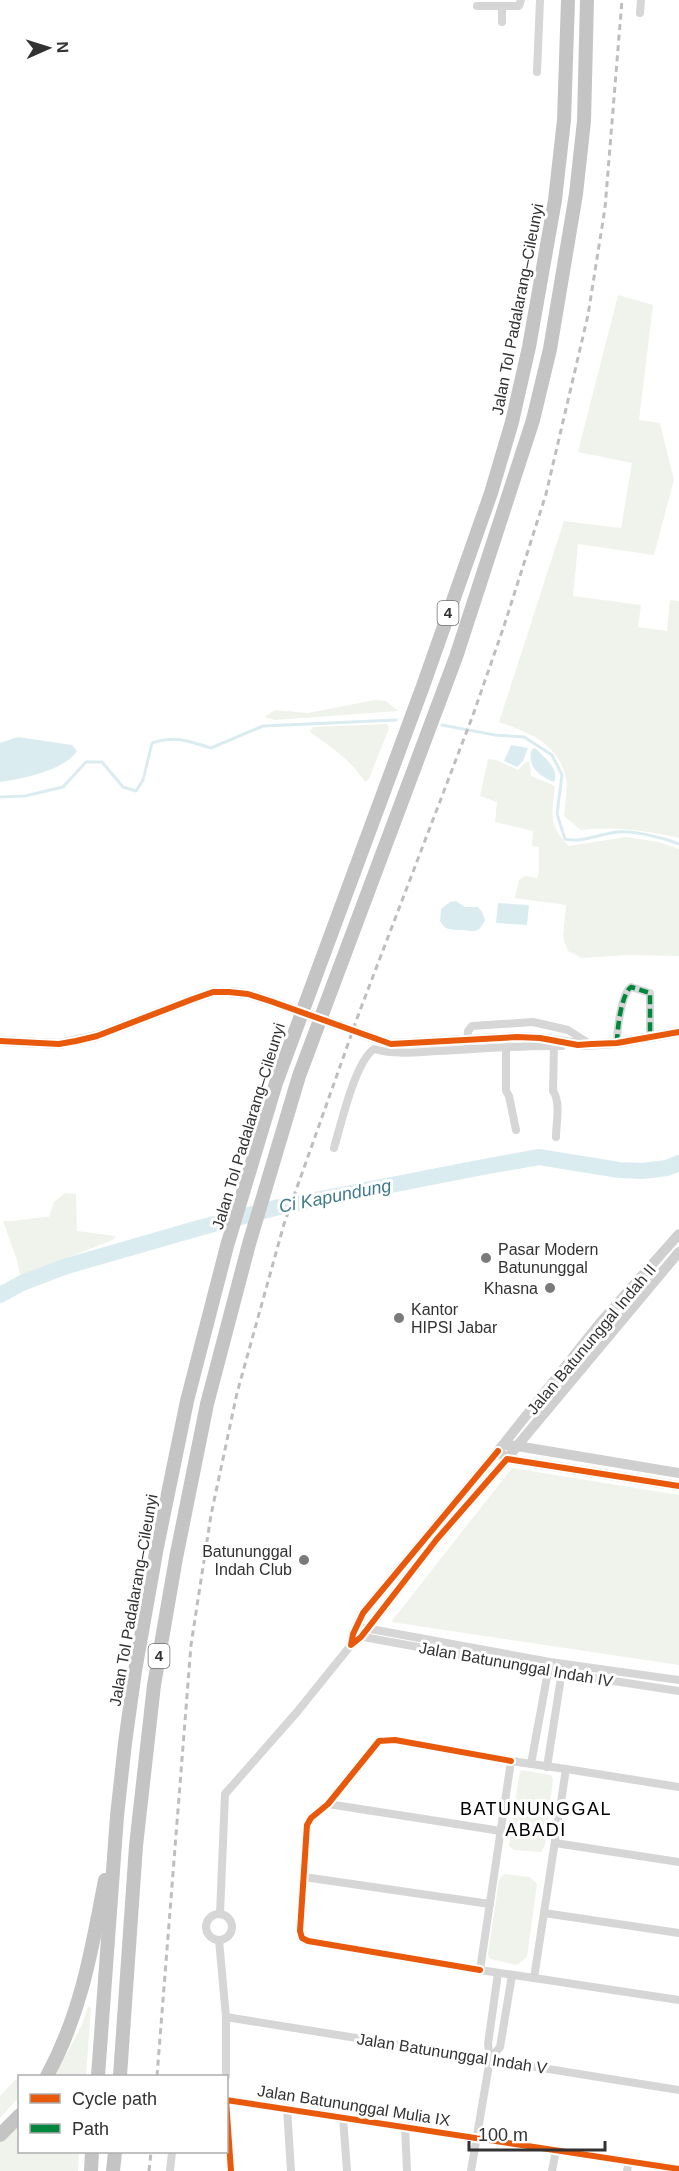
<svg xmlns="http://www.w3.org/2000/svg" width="679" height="2171" font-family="Arial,sans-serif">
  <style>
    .green { fill: #f0f3ec }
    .water { fill: #dbecf1 }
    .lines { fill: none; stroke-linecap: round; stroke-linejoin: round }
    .stream { stroke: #dbecf1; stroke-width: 3 }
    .river { stroke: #dbecf1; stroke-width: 16 }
    .street { stroke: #d6d6d6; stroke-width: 8 }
    .secondary { stroke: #cfcfcf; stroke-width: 10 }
    .highway { stroke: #c4c4c4; stroke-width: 14 }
    .rail { stroke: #bebebe; stroke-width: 3; stroke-dasharray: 6 4.5; stroke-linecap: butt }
    .secondary-bridge { stroke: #cfcfcf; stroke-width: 10 }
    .quiet { stroke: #00873e; stroke-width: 4.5; stroke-dasharray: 9 4.5; stroke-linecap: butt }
    .cycleway-casing { stroke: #fff; stroke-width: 10 }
    .cycleway { stroke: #e8590c; stroke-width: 6 }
    .poi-dot { fill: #7a7a7a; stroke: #fff; stroke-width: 2 }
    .labels { text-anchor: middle; stroke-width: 6; stroke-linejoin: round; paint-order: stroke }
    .shield { fill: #fff; stroke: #707070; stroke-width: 1.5 }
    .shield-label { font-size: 15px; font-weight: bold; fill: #323232 }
    .street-label { font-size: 16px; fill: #323232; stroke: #fff }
    .poi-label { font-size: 16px; fill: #323232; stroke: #fff; text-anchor: start }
    .water-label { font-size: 18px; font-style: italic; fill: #407b8c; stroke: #fff }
    .neighbourhood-label { font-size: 18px; letter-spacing: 1.5px; fill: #000; stroke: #fff }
  </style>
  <rect width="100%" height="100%" fill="#fff"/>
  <g class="green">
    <path d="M618 295 653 305 639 420 660 423 674 480 654 555 578 544 573 596 641 605 638 627 667 631 670 600 679 601V838C647 831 614 826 581 830L564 816C565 804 568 789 566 778 558 743 529 733 499 722L564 521 621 528 632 463 578 452Z"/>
    <path d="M375 700 386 701 398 711 275 720 264 717 275 710 308 713Z"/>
    <path d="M387 724 389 728 369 779 365 782C351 760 331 747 310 732L313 727Z"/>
    <path d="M488 759 496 760 518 770 527 761 530 763 531 776 555 786C552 812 548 827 569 846L626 837 659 842 679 849V956L627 955 582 958 568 951 563 937 566 905 515 898 519 880 525 876 537 878 539 873V847L532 846 533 831 495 822 497 802 480 796Z"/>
    <path d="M65 1193 76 1194 77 1231 116 1236 113 1240 20 1276 17 1260 3 1221C20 1222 31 1217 49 1217L54 1202Z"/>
    <path d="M512 1468 679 1495V1665L391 1622Z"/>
    <path d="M521 1770 551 1775 553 1779 545 1845 541 1852 514 1850 509 1846 519 1776Z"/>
    <path d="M504 1874 530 1877 537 1884 527 1957 517 1965 490 1959 488 1954 499 1880Z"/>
    <path d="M88 2007 91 2008 86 2076H55L82 2025Z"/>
    <path d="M15 2080H19V2097L0 2118V2096Z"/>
    <path d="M19 2122 20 2152H79L78 2171H0V2143Z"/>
  </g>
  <g class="water">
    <path d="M18 737 72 745 77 751C66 770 21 779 0 782V743Z"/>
    <path d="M511 745 528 748 523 761 517 767 504 761Z"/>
    <path d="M535 748C544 757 560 769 554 782 539 776 526 766 532 749Z"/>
    <path d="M456 901 465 907H478L482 912 485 920C478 936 472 930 460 930 453 930 450 930 444 927L440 921 441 909 450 902Z"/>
    <path d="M498 903 529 905 527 925 496 923Z"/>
  </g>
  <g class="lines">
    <g class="stream">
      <path d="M442 725 495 735 524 737 552 755 562 775 557 814 565 839C581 843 600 834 617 832 633 830 664 838 679 844"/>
      <path d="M0 797 25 796 63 787 86 762H102L123 787 136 791 143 780 152 743C176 735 188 741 211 748L263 726 396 720"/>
    </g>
    <path class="river" d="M0 1295 22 1283 67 1266 199 1228 279 1207 483 1167 539 1157 619 1170 642 1171 667 1168 679 1163"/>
    <g class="street">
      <path d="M477 6H519L521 0"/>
      <path d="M640 13 641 0"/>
      <path d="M502 22V6"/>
      <path d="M537 72 540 0"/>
      <path d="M467 1043 468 1031 472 1026 533 1022 568 1030 590 1044"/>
      <path d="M617 1043C617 1031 621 994 631 987L650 993V1037"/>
      <path d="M554 1046 553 1091C561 1102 556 1123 556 1137"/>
      <path d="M506 1048V1091L509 1096 516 1130"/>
      <path d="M334 1148C341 1124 355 1062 374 1049 394 1055 416 1052 438 1051 479 1049 521 1045 562 1046"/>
      <path d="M365 1628 550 1662 679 1680"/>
      <path d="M358 1636 549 1671 679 1691"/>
      <path d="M511 1761 566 1769 534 1978 480 1970Z"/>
      <path d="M531 1764 549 1666"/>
      <path d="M547 1767 562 1671"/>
      <path d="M566 1769 679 1787"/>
      <path d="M328 1804 501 1831"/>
      <path d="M555 1843 679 1862"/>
      <path d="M304 1877 490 1904"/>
      <path d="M544 1913 679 1933"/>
      <circle cx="219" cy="1927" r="13"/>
      <path d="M220 1914 225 1794 297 1712 351 1645"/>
      <path d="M219 1940 226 2017V2076"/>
      <path d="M480 1970 308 1941 302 1938 300 1931 307 1825 311 1818 328 1804 379 1741 395 1740 511 1761"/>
      <path d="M534 1978 679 2000"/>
      <path d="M226 2017 679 2090"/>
      <path d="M490 2059 500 2047 512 1975"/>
      <path d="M287 2108 291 2171"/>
      <path d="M343 2117 347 2171"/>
      <path d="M405 2126 407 2171"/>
      <path d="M170 2171 172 2152"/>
      <path d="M231 2171 226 2100 679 2169"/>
      <path d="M471 2171 490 2059 488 2044 498 1973"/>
      <path d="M552 2171 556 2150"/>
      <path d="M627 2171 629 2161"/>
    </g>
    <g class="secondary">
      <path d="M517 1037 540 1038 584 1045 617 1043 679 1032"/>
      <path d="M0 1041 59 1044"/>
      <path d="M503 1445 517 1446 507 1459 498 1451 599 1324 679 1234"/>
      <path d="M517 1446 679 1252"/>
      <path d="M517 1446 679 1473"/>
      <path d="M498 1451 363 1613 353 1634 351 1645 361 1637 437 1539 507 1459 679 1486"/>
    </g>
    <g class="highway">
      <path d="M47 2076C81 2014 92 1949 105 1880"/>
      <path d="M98 2076 117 1816 125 1743 135 1671 157 1547 187 1401 227 1246 276 1083 423 686 491 493 512 422 529 347 555 200 564 120 568 0"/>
      <path d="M120 2076 136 1846 154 1685 176 1558 207 1404 249 1244 299 1076 456 657 533 420 550 349 576 194 584 121 587 0"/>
      <path d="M0 2135 20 2115"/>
      <path d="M91 2171 92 2152"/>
      <path d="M113 2171 115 2152"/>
    </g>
    <g class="rail">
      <path d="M157 2076 191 1645 211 1515 237 1393 284 1224 359 1013 473 715 504 626 546 494 588 315 605 208 622 0"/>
      <path d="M149 2171 151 2152"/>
    </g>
    <path class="secondary-bridge" d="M59 1044 97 1036 193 999 213 992H229L248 994 270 1001 391 1044 517 1037"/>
    <path class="quiet" d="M617 1043C617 1031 621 994 631 987L650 993V1037"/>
    <defs>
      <g id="cycleway">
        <path d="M0 1041 59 1044 76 1041 97 1036 193 999 213 992H229L248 994 270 1001 391 1044 517 1037 540 1038 578 1045 591 1044 617 1043 679 1032"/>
        <path d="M498 1451 363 1613 353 1634 351 1645 361 1637 437 1539 507 1459 679 1486"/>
        <path d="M480 1970 308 1941 302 1938 300 1931 307 1825 311 1818 328 1804 379 1741 395 1740 511 1761"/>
        <path d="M231 2171 226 2100 679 2169"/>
      </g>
    </defs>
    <use href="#cycleway" class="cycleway-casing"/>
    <use href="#cycleway" class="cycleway"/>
  </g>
  <g class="poi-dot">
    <circle cx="486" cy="1258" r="6"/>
    <circle cx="550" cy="1288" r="6"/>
    <circle cx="399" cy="1318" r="6"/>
    <circle cx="304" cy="1560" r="6"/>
  </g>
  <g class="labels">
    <g class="shield">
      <rect x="437.5" y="601" width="21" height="24" rx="4.5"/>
      <rect x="148.5" y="1644" width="21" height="24" rx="4.5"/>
    </g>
    <g class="shield-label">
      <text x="448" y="618">4</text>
      <text x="159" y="1661">4</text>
    </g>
    <g class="street-label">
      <text transform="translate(517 309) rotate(-79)" y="6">Jalan Tol Padalarang–Cileunyi</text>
      <text transform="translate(248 1126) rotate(-73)" y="6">Jalan Tol Padalarang–Cileunyi</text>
      <text transform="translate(591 1339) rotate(-50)" y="6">Jalan Batununggal Indah II</text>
      <text transform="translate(133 1600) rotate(-80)" y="6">Jalan Tol Padalarang–Cileunyi</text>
      <text transform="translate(516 1664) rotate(10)" y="6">Jalan Batununggal Indah IV</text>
      <text transform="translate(452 2053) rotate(9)" y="6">Jalan Batununggal Indah V</text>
      <text transform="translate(354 2105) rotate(9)" y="6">Jalan Batununggal Mulia IX</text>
    </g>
    <g class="poi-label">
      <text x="498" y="1255">Pasar Modern<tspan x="498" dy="18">Batununggal</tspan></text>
      <text x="538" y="1294" text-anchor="end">Khasna</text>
      <text x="411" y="1315">Kantor<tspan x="411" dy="18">HIPSI Jabar</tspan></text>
      <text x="292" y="1557" text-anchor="end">Batununggal<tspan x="292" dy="18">Indah Club</tspan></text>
    </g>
    <g class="water-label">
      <text transform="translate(335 1196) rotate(-11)" y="6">Ci Kapundung</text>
    </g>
    <g class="neighbourhood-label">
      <text x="536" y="1815">BATUNUNGGAL<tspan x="536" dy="21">ABADI</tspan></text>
    </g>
  </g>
  <rect x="18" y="2075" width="210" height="78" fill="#ffffff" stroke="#adadad" stroke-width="1.5"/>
  <rect x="30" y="2094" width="30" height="9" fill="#e8590c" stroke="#adadad" stroke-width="1.5"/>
  <text x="72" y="2105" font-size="18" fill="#323232">Cycle path</text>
  <rect x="30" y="2124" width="30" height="9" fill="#00873e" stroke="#adadad" stroke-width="1.5"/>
  <text x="72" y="2135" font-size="18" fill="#323232">Path</text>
  <g transform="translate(48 48) rotate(87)" stroke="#ffffff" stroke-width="4.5" paint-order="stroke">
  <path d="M0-4.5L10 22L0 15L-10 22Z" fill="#323232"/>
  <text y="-9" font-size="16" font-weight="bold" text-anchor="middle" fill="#323232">N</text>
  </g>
  <path d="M469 2141v9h136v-9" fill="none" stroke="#323232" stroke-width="3"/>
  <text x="478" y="2141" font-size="18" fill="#323232" stroke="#ffffff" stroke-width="4.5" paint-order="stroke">100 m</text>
</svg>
